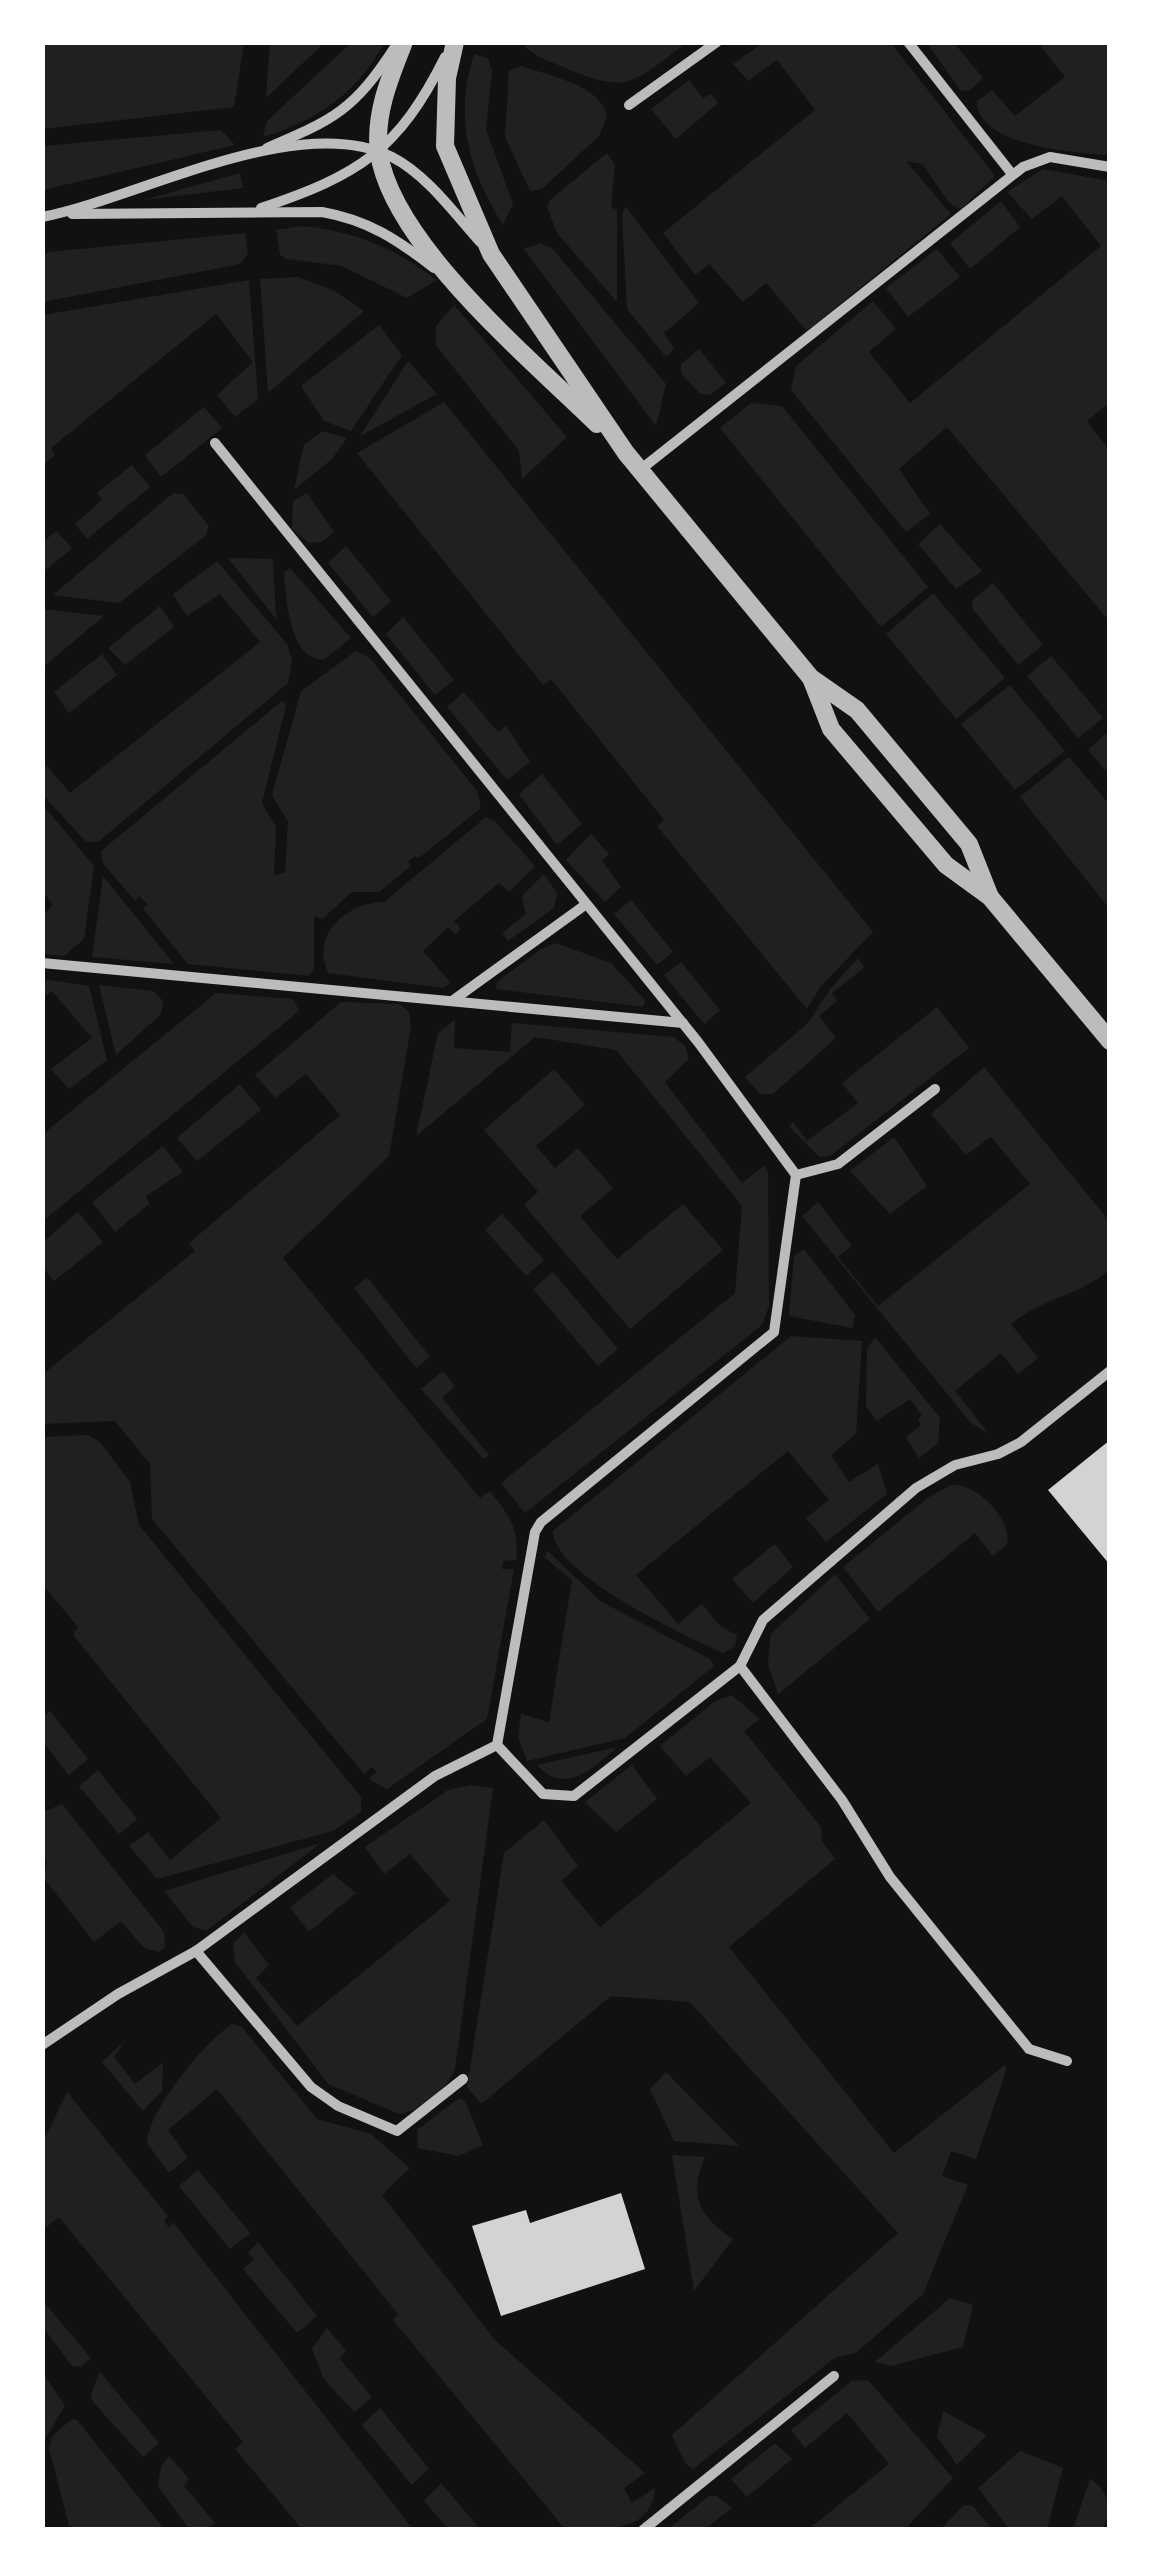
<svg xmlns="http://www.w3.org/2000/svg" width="1152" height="2572" font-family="'Titillium Web',sans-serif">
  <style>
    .green { fill: #202020 }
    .building { fill: #d3d3d3 }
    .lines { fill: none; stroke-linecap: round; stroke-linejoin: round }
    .minor { stroke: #bcbcbc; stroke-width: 10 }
    .tertiary { stroke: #bcbcbc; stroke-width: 18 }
  </style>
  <rect width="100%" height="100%" fill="#111"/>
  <g class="green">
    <path d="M352 42 384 43C357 93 318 120 263 137L267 121Z"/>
    <path d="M42 43H244L234 107 43 129Z"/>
    <path d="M270 43H324L266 98Z"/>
    <path d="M522 43H686C631 85 628 95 561 66 547 60 532 56 522 43Z"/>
    <path d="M763 43H891L995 176 961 209 950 204 922 164 906 161 951 214 807 331 766 283 743 302 709 264 695 275 663 233 815 110 777 60 748 81 733 64Z"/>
    <path d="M927 43H954L983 78 969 91 960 90Z"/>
    <path d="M1038 43H1109V155C1075 153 977 146 977 101L992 90 1015 116 1065 77Z"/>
    <path d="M474 54 488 58 492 70 486 129 513 204 503 225C468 169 454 118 474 54Z"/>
    <path d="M521 66C549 76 600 84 607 116L599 136 542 189 530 191 505 137 509 71Z"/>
    <path d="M689 80 703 98 711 94 718 103 676 139 651 109Z"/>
    <path d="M221 130 235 145 43 190V146Z"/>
    <path d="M607 153 615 165 611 207 617 210V302L557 233 547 207 550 200Z"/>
    <path d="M1043 169 1109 181V403L1087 421 1109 450V621L947 427 899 469 930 514 906 532 791 390 796 366 873 301 896 329 869 352 910 403 1101 246 1062 196 1032 219 1007 192Z"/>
    <path d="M240 173 243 188 143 200Z"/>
    <path d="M1001 201 1020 227 970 269 950 243Z"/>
    <path d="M626 207 699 303 664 333 674 349 666 357 627 309 622 214Z"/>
    <path d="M302 226C355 231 394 248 437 280L407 298 342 266 287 259 280 255 276 230Z"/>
    <path d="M245 233 248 254 240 264 43 302V256L48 252Z"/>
    <path d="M540 243 552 248 666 384 656 426 524 249Z"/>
    <path d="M937 249 960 277 908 317 886 288Z"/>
    <path d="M298 277 333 290 364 311 268 393 260 279Z"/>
    <path d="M249 280 258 399 235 417 217 395 253 362 216 314 51 448 55 455 43 465V315Z"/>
    <path d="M454 305 567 437 522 479 519 451 436 345V326Z"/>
    <path d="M379 325 402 355 351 431 324 421 301 386Z"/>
    <path d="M699 349 726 383 710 395 700 394 681 373V364Z"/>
    <path d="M408 361 437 394 360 436Z"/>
    <path d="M444 402 873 932 820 987 807 1009 657 826 664 820 551 679 543 685 357 453Z"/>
    <path d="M751 403 782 406 928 587 881 627 720 428Z"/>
    <path d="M204 407 222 428 161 477 145 455Z"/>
    <path d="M323 431 347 438 332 459 294 490 304 445Z"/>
    <path d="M132 465 150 487 87 539 75 524 102 500 97 493Z"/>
    <path d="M173 493 183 494 209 526 205 536 119 603 53 595Z"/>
    <path d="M307 493 334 532 322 542 309 543 292 529 293 501Z"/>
    <path d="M940 524 982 571 956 589 918 544Z"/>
    <path d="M56 531 72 548 43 572V542Z"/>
    <path d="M346 546 391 601 373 617 328 563Z"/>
    <path d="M228 558 273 559 276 619Z"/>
    <path d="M217 561 287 644 292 661 288 683 98 842H86L43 795V761L70 793 260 642 220 594 187 616 173 594Z"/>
    <path d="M290 568 351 638 325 659C289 663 286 596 284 572Z"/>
    <path d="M993 583 1043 645 1018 665 972 608 973 600Z"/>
    <path d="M933 593 1005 678 956 719 886 634Z"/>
    <path d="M160 606 174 627 125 665 108 648Z"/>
    <path d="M43 609 104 616 43 667Z"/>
    <path d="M403 617 454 680 435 695 386 634Z"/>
    <path d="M356 651 370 658 477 791 481 808 419 858 415 856 408 862 411 866 379 892H352L322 919 314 916V968L309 976 188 964 143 909 147 904 139 896 135 901 102 862 101 851 282 701 286 705 262 803 276 827 274 875 285 872 288 822 272 795 301 691Z"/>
    <path d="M102 654 117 675 69 713 54 692Z"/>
    <path d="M1051 656 1103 718 1078 738 1027 676Z"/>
    <path d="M1010 685 1065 751 1015 790 961 724Z"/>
    <path d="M464 692 498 732 506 726 530 762 507 780 447 707Z"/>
    <path d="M1109 731V775L1088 750Z"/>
    <path d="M1069 757 1109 804V908L1020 797Z"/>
    <path d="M542 774 582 824 557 845 519 794Z"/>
    <path d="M42 804 94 866 84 939 64 956 43 954V915L53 905 43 892Z"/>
    <path d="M486 817 495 821 535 866 509 892 499 883 454 921 461 929 456 934 448 927 423 951 451 983 443 988 328 973C310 934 348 902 384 902Z"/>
    <path d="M591 834 609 854 602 861 621 887 605 902 566 860Z"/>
    <path d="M544 874 557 893 554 908 508 941 502 933 526 914 522 896Z"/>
    <path d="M103 876 174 964 92 957Z"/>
    <path d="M631 900 673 952 657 965 614 914Z"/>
    <path d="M556 943 611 963 645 1000 643 1007 496 989 497 982 541 949Z"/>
    <path d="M858 958 864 968 832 993 837 1001 819 1016 836 1038 773 1094H760L745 1077 809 1022 830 989Z"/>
    <path d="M681 962 720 1010 704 1024 664 975Z"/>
    <path d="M43 979 89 986 107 1060 69 1089 51 1069 92 1038 52 991 43 998Z"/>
    <path d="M99 985 153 991 164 1002 160 1015 116 1055Z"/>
    <path d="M216 993 293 999 299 1011 43 1221V1134Z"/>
    <path d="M341 1002 400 1004 409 1012 411 1026 389 1156 283 1258 480 1498 490 1491C509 1515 520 1529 516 1560L503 1561 502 1569H514L487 1719 387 1789 369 1779 376 1772 372 1767 364 1774 152 1519 150 1464 115 1421 43 1424V1374L195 1251 189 1243 340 1115 306 1074 275 1098 255 1075Z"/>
    <path d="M937 1007 969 1048 830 1156 819 1157 789 1126 793 1122 807 1141 858 1103 842 1083Z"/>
    <path d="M455 1020 454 1048 510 1052 512 1023 674 1037 685 1046 689 1059 665 1082 742 1183 765 1165 768 1172 769 1306 762 1325 525 1513 501 1483 735 1293 742 1206 616 1050 535 1037 416 1136 438 1033Z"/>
    <path d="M984 1067 1109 1221V1270C1081 1295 1040 1299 1011 1324L1038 1358 1018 1374 1001 1353 955 1391 989 1434 971 1423 802 1216 818 1202 852 1246 838 1257 878 1306 1030 1184 991 1137 966 1155 931 1114Z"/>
    <path d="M554 1069 585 1105 536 1146 555 1168 578 1148 613 1188 580 1216 617 1259 683 1204 723 1250 630 1329 524 1205 538 1192 484 1130Z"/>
    <path d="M240 1084 261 1110 197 1161 177 1138Z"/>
    <path d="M894 1137 927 1186 890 1214 850 1171Z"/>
    <path d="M163 1146 183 1172 146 1196 149 1204 115 1232 92 1202Z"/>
    <path d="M78 1212 103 1242 54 1281 43 1267V1242Z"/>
    <path d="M502 1214 544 1260 526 1276 485 1230Z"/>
    <path d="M804 1249 855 1315 852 1328 789 1316 794 1256Z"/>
    <path d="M553 1272 618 1349 598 1366 533 1289Z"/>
    <path d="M367 1277 430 1357 416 1368 354 1288Z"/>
    <path d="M791 1336 862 1341 856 1434 831 1455 849 1482 878 1464 887 1494 826 1542 806 1518 829 1500 788 1451 636 1575 678 1624 702 1604 721 1627 737 1635 735 1646 723 1653C686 1636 552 1574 553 1531Z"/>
    <path d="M875 1337 940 1418 938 1443 919 1458 906 1437 921 1425 918 1419 922 1416 910 1399 877 1421 866 1407 867 1349Z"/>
    <path d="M443 1371 455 1386 442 1398 489 1455 484 1459 421 1389Z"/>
    <path d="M88 1435 100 1442 130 1482 139 1525 361 1797V1812L333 1831 157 1879 129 1846 148 1832 170 1860 221 1818 73 1635 78 1627 43 1585V1437Z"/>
    <path d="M951 1485C976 1482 1012 1519 1007 1544L993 1556 975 1533 878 1612 843 1567 929 1497Z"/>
    <path d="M775 1544 793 1567 753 1603 732 1579Z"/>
    <path d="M548 1551 600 1601 710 1659 714 1666 625 1738 527 1761 518 1737 521 1714 549 1722 572 1580 544 1557Z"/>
    <path d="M835 1574 870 1619 778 1694 768 1664 771 1634Z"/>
    <path d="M732 1695 760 1719 744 1731 821 1827 822 1841 835 1859 729 1947 894 2153 1005 2065 1006 2071 976 2159 951 2151 942 2176 968 2185 923 2294 856 2353 836 2357 693 2469 685 2463 672 2435 898 2233 690 2002 611 1996 481 2104 467 2087 504 1853 544 1820 578 1866 561 1881 600 1927 751 1803 710 1757 686 1776 660 1746 715 1701Z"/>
    <path d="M50 1711 88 1759 69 1775 43 1742V1716Z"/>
    <path d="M618 1747C593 1767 565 1797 537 1765Z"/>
    <path d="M632 1765 657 1799 616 1832 585 1802Z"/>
    <path d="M98 1770 137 1819 119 1834 79 1786Z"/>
    <path d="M470 1785 493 1788 455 2069C448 2089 420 2111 399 2114L328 2084 235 1962 233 1944 244 1932 269 1965 256 1978 297 2026 450 1901 410 1854 384 1874 365 1847 448 1790Z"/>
    <path d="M62 1804 164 1932 165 1947 159 1952 144 1948 121 1921 94 1942 43 1877 47 1861 43 1856V1812Z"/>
    <path d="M321 1843 206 1931 193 1927 164 1891Z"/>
    <path d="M333 1874 356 1893 309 1932 290 1907Z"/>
    <path d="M232 2024 241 2026 317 2119 371 2134 410 2168 382 2195 495 2340 645 2473 624 2488 632 2503 655 2488C653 2535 598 2530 565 2529L393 2320 398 2314 217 2089 168 2130 188 2158 169 2173 147 2143C148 2110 205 2042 232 2024Z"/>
    <path d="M125 2041 114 2057 135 2084 163 2063 162 2091 143 2111 102 2062Z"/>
    <path d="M666 2072 739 2146 674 2141 650 2089Z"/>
    <path d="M67 2092 168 2216 164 2222 169 2227 173 2222 413 2529H302L235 2449 243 2442 59 2217 43 2230V2142Z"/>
    <path d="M459 2098 465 2101 483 2145 459 2156 418 2148 417 2130Z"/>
    <path d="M672 2155 705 2157C688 2196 700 2217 733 2239L694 2291Z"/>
    <path d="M198 2170 250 2233 230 2249 179 2186Z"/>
    <path d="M258 2242 317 2316 297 2333 243 2269 254 2259 248 2253Z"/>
    <path d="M950 2298 973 2305 963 2347 891 2366 875 2362Z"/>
    <path d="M42 2300 91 2358 80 2367 72 2366 43 2327Z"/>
    <path d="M327 2328 346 2351 339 2358 372 2397 354 2412 324 2379 312 2349Z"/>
    <path d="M100 2372 159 2443 143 2457 93 2402 91 2394Z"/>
    <path d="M43 2373 65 2406 43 2442Z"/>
    <path d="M868 2380 953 2478 905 2529H809L889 2464 847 2413 805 2448 791 2430 852 2381Z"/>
    <path d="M380 2408 429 2469 412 2485 362 2425Z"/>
    <path d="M943 2411 987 2435 957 2465 937 2437Z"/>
    <path d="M72 2419 77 2420 164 2529H70L49 2449 52 2436Z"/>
    <path d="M775 2443 792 2459 747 2497 731 2479Z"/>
    <path d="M1020 2451 1063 2468 1047 2529H1009L978 2488Z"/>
    <path d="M169 2456 189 2479 184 2486 215 2523 207 2529H189L158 2486 161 2466Z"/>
    <path d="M1090 2479C1110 2492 1112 2509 1103 2529H1073Z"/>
    <path d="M441 2483 480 2529H448L424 2501Z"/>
    <path d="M709 2496H717L732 2508 705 2529H668Z"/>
    <path d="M964 2505 973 2506 992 2529H941Z"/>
  </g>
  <g class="building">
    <path d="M1110 1440V1565L1048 1490Z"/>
    <path d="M621 2193 645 2269 501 2316 472 2226 526 2210 530 2223Z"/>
  </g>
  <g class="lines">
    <g class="minor">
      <path d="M908 42 1012 174"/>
      <path d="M629 105 717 42"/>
      <path d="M267 148C335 119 354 110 395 47"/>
      <path d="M261 208C359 175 398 151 445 57"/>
      <path d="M72 214 322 212C368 220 398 240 434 268"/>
      <path d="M42 217C140 198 298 110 392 157 427 175 454 213 480 242"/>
      <path d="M215 443 698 1042 796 1175 774 1332 541 1522 535 1532 497 1745"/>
      <path d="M640 470 1023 167 1050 157 1110 167"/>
      <path d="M42 963 683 1023"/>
      <path d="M452 1001 585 905"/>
      <path d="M796 1175 838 1164 935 1089"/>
      <path d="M740 1666 842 1800 890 1877 1029 2049 1067 2061"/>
      <path d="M497 1745 543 1794 574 1796 740 1666 763 1620 916 1488 955 1465 998 1454 1021 1442 1110 1371"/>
      <path d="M196 1951 311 2087 338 2106 397 2131 463 2079"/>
      <path d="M42 2045 118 1994 196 1951 435 1776 497 1745"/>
      <path d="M643 2530 834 2376"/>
    </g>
    <g class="tertiary">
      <path d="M404 42C390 77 374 115 379 153 392 244 533 361 597 424"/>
      <path d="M455 42 447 78 445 146 491 254 626 453 811 678 857 710 969 844 990 897"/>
      <path d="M811 678 831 729 946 865 990 897 1110 1041"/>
    </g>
  </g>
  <rect width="1152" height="2572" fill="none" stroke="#ffffff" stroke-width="90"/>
</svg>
